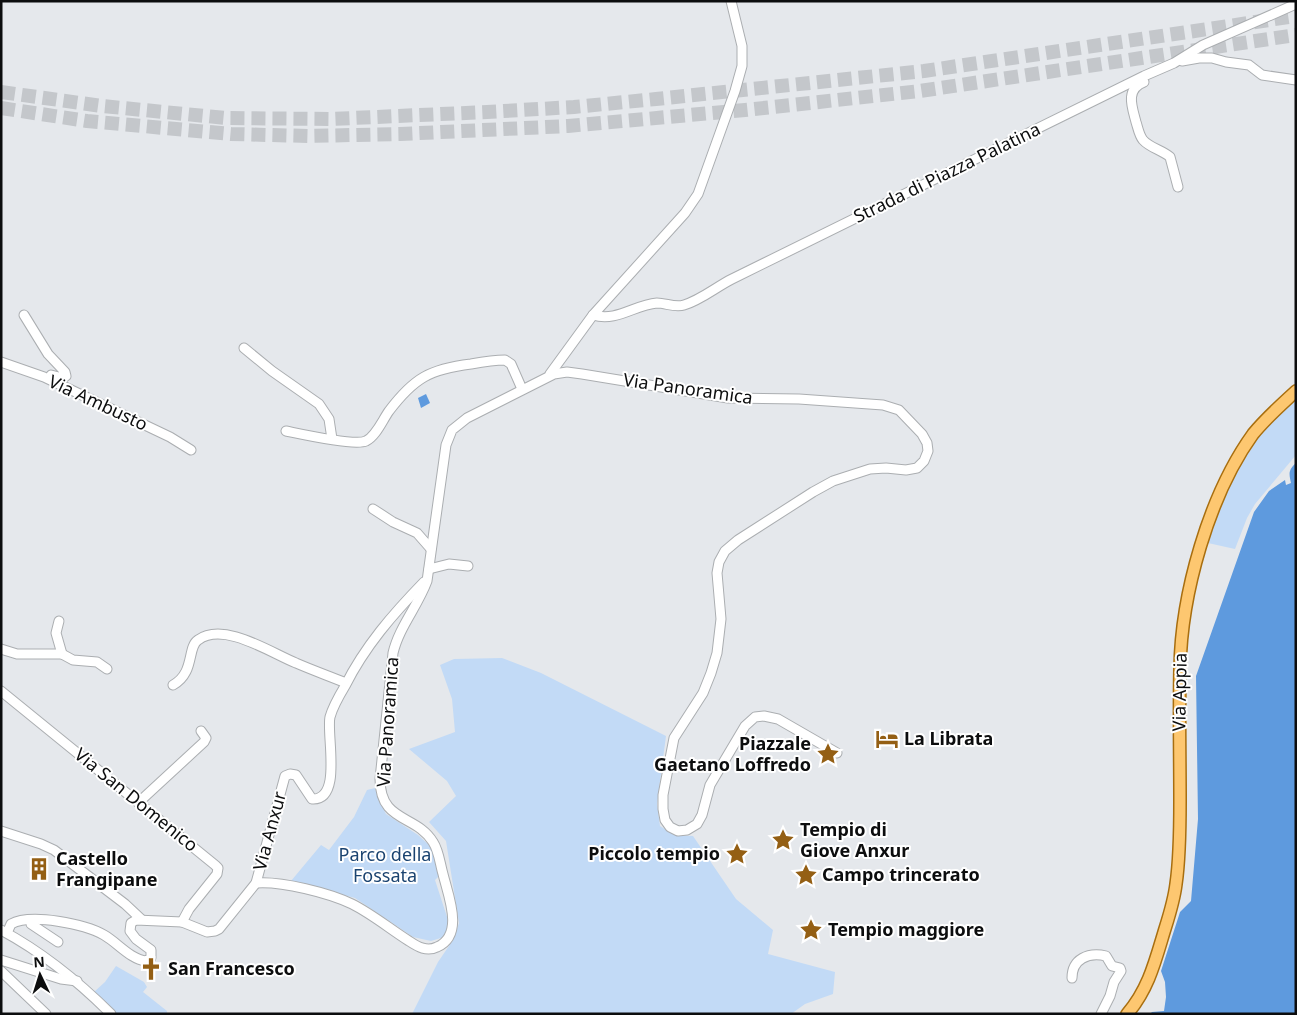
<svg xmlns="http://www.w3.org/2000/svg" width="1297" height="1015" font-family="'Noto Sans',sans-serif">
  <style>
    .green { fill: #c2daf6 }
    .water { fill: #5e9ade }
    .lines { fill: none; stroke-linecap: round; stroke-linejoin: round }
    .highway-tunnel { stroke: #c4c7cb; stroke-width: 14; stroke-dasharray: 14 7; stroke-linecap: butt }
    .minor-casing { stroke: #abaeb1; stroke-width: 11 }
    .major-casing { stroke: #a86e0f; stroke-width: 14 }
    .minor { stroke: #fff; stroke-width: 9 }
    .major { stroke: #fdc770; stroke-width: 11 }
    .labels { text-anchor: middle; stroke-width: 4; stroke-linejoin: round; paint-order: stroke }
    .street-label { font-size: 18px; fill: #0c0d0e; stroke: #fff }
    .poi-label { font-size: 18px; font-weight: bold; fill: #0c0d0e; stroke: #fff; text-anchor: start }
    .park-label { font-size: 18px; fill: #1a4370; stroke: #fff }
  </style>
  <rect width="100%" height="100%" fill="#e5e8ec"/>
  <g class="green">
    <path d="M1296 398V455L1255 504 1247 518 1235 549 1208 543C1215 521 1221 497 1232 476 1247 446 1272 422 1296 398Z"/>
    <path d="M502 658 541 673 666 736 657 804 660 826 674 835 693 836 736 899 773 930 768 954 835 972 833 994 805 1004 791 1014H412L438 962 453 940 459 923 446 841 429 822 456 796 447 781 409 749 455 732 452 699 440 665 454 659Z"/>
    <path d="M375 788 378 798 386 814 418 835 430 846 440 875 435 880 449 923 444 937 431 941 413 937 355 898 291 881 321 845 329 850 354 817 367 790Z"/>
    <path d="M116 966 144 982 147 987 143 992 167 1011V1014H116L94 992 105 982Z"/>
  </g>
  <g class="water">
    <path d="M426 394 430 403 421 408 418 398Z"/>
    <path d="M1296 463V1014H1150L1152 1012 1164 1011 1166 997 1165 982 1161 971 1180 912 1191 901 1198 819 1196 676 1254 512 1269 491 1285 480 1286 485 1291 483C1289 474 1288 470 1296 463Z"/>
  </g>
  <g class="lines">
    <g class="highway-tunnel">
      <path d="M1 92 102 106 226 118 330 119 487 112 574 107 656 99 924 71 1296 16"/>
      <path d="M1 108 87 121 231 134 308 136 400 134 568 126 745 110 920 91 1296 35"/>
    </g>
    <defs>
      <g id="minor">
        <path d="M1182 61 1199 58H1212L1226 62 1249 65 1262 75 1296 80"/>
        <path d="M1144 82C1125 89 1132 107 1136 122 1138 128 1139 135 1143 140 1150 148 1162 150 1170 157L1178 187"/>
        <path d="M24 315 48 354 65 372 66 376 63 378 51 375"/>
        <path d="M593 315C617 322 634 305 657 303 666 303 675 308 684 305 701 300 716 287 732 279L1144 76 1174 63 1203 45 1296 4"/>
        <path d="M244 348 272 371 319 404 329 419 332 439"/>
        <path d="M1 362 44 377 170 437 191 450"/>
        <path d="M550 374 593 315 685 213 698 194 735 91 742 66V46L731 1"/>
        <path d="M286 431C301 434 354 446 366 441 376 436 382 421 389 411 414 378 430 369 471 364 482 362 494 360 505 360L511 364 522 389"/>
        <path d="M373 509 393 522 417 533 431 549"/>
        <path d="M429 569 449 564 468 566"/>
        <path d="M59 621 56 633 62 654"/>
        <path d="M1 649 17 654H62L73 660 97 662 107 669"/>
        <path d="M173 685C195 673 187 647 198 640 224 621 271 653 296 663 312 670 329 676 346 683"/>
        <path d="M1 691 215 865 218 868 217 874 189 909 182 922"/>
        <path d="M139 802 204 742 206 738 201 731"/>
        <path d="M1 831 41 844 54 850 125 904 141 919"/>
        <path d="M256 883C282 881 329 893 352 904 372 914 390 929 409 941 418 947 427 952 437 947 465 935 448 895 443 874 440 864 439 851 433 842 416 814 380 823 380 779L393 653C399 627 418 606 427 581L446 445 452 430 467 418 554 374 567 372 582 374 728 398 799 399 883 405 899 410 922 434 927 443 928 451 924 461 917 468 906 470 886 468 870 469 833 481 813 492 738 540 725 551 719 562 717 573 721 619 717 653 711 673 703 693 674 738 663 795V809L665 820 670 827 678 831 687 830 697 824 702 815 710 785 745 726 755 717 764 716 778 719 837 753"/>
        <path d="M31 924 58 942"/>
        <path d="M1 930C42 952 78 981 111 1014"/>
        <path d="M7 933 11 924C31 913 85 924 104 935 118 943 130 959 146 961L151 958V950L136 939 130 931 131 923 136 920 182 922 207 932 215 931 219 929 256 883 285 776 290 774 296 775 312 799C343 801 326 734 330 717 333 706 339 696 345 686 365 646 393 614 424 582"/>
        <path d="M1 960 61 979 77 981"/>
        <path d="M1 971 46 1014"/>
        <path d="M1072 978C1072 959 1088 952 1106 956L1112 966 1120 968 1121 971 1114 982 1110 996 1101 1014"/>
      </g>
      <path id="major" d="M1127 1014C1148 990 1155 962 1164 932 1169 916 1174 901 1176 884 1180 857 1180 829 1180 801 1180 757 1179 713 1180 669 1181 594 1209 495 1253 434 1266 418 1281 405 1296 391"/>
    </defs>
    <use href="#minor" class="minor-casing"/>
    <use href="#major" class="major-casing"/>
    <use href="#minor" class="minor"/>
    <use href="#major" class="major"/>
  </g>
  <defs>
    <symbol id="hotel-bare" viewBox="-9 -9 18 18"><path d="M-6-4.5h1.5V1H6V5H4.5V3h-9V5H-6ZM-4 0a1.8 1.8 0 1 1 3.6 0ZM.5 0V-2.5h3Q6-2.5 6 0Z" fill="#945f14" stroke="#fff" stroke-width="2.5" paint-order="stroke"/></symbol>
    <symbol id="sight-bare" viewBox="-9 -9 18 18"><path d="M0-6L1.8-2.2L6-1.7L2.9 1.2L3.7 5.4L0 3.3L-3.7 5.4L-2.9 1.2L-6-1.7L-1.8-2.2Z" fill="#945f14" stroke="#fff" stroke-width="2.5" paint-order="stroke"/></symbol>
    <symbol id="building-bare" viewBox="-9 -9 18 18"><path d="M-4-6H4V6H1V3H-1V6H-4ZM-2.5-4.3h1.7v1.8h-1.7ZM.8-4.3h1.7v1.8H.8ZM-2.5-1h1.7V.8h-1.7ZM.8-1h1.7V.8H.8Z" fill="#945f14" stroke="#fff" stroke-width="2.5" paint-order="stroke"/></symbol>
    <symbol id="church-bare" viewBox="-9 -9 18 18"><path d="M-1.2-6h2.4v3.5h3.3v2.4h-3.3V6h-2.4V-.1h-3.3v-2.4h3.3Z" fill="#945f14" stroke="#fff" stroke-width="2.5" paint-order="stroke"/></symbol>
  </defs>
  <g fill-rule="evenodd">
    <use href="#hotel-bare" x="871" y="723" width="32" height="32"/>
    <use href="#sight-bare" x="812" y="738" width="32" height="32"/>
    <use href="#sight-bare" x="767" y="824" width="32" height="32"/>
    <use href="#sight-bare" x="721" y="838" width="32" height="32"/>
    <use href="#building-bare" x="23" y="853" width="32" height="32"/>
    <use href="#sight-bare" x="790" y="859" width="32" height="32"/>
    <use href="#sight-bare" x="795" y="914" width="32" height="32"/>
    <use href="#church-bare" x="135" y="953" width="32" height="32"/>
  </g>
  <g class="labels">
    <g class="street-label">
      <text transform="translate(947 173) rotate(-26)" y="6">Strada di Piazza Palatina</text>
      <text transform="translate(688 389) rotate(8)" y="6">Via Panoramica</text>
      <text transform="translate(98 403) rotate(25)" y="6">Via Ambusto</text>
      <text transform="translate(1180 692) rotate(-89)" y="6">Via Appia</text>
      <text transform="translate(388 722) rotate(-86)" y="6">Via Panoramica</text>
      <text transform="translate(136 800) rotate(39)" y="6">Via San Domenico</text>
      <text transform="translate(270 831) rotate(-75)" y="6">Via Anxur</text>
    </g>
    <g class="poi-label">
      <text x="904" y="745">La Librata</text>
      <text x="811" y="750" text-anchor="end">Piazzale<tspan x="811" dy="21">Gaetano Loffredo</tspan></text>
      <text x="800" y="836">Tempio di<tspan x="800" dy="21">Giove Anxur</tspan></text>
      <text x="720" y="860" text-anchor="end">Piccolo tempio</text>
      <text x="56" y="865">Castello<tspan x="56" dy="21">Frangipane</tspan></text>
      <text x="822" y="881">Campo trincerato</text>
      <text x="828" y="936">Tempio maggiore</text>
      <text x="168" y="975">San Francesco</text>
    </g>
    <g class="park-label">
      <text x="385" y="861">Parco della<tspan x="385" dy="21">Fossata</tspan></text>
    </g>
  </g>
  <rect width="1297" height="1015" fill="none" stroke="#0c0d0e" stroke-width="5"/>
  <g transform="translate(40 975) rotate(356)" stroke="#ffffff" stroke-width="4" paint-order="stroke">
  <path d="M0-4L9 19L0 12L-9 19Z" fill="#0c0d0e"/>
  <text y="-8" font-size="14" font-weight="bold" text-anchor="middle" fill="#0c0d0e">N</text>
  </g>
</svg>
